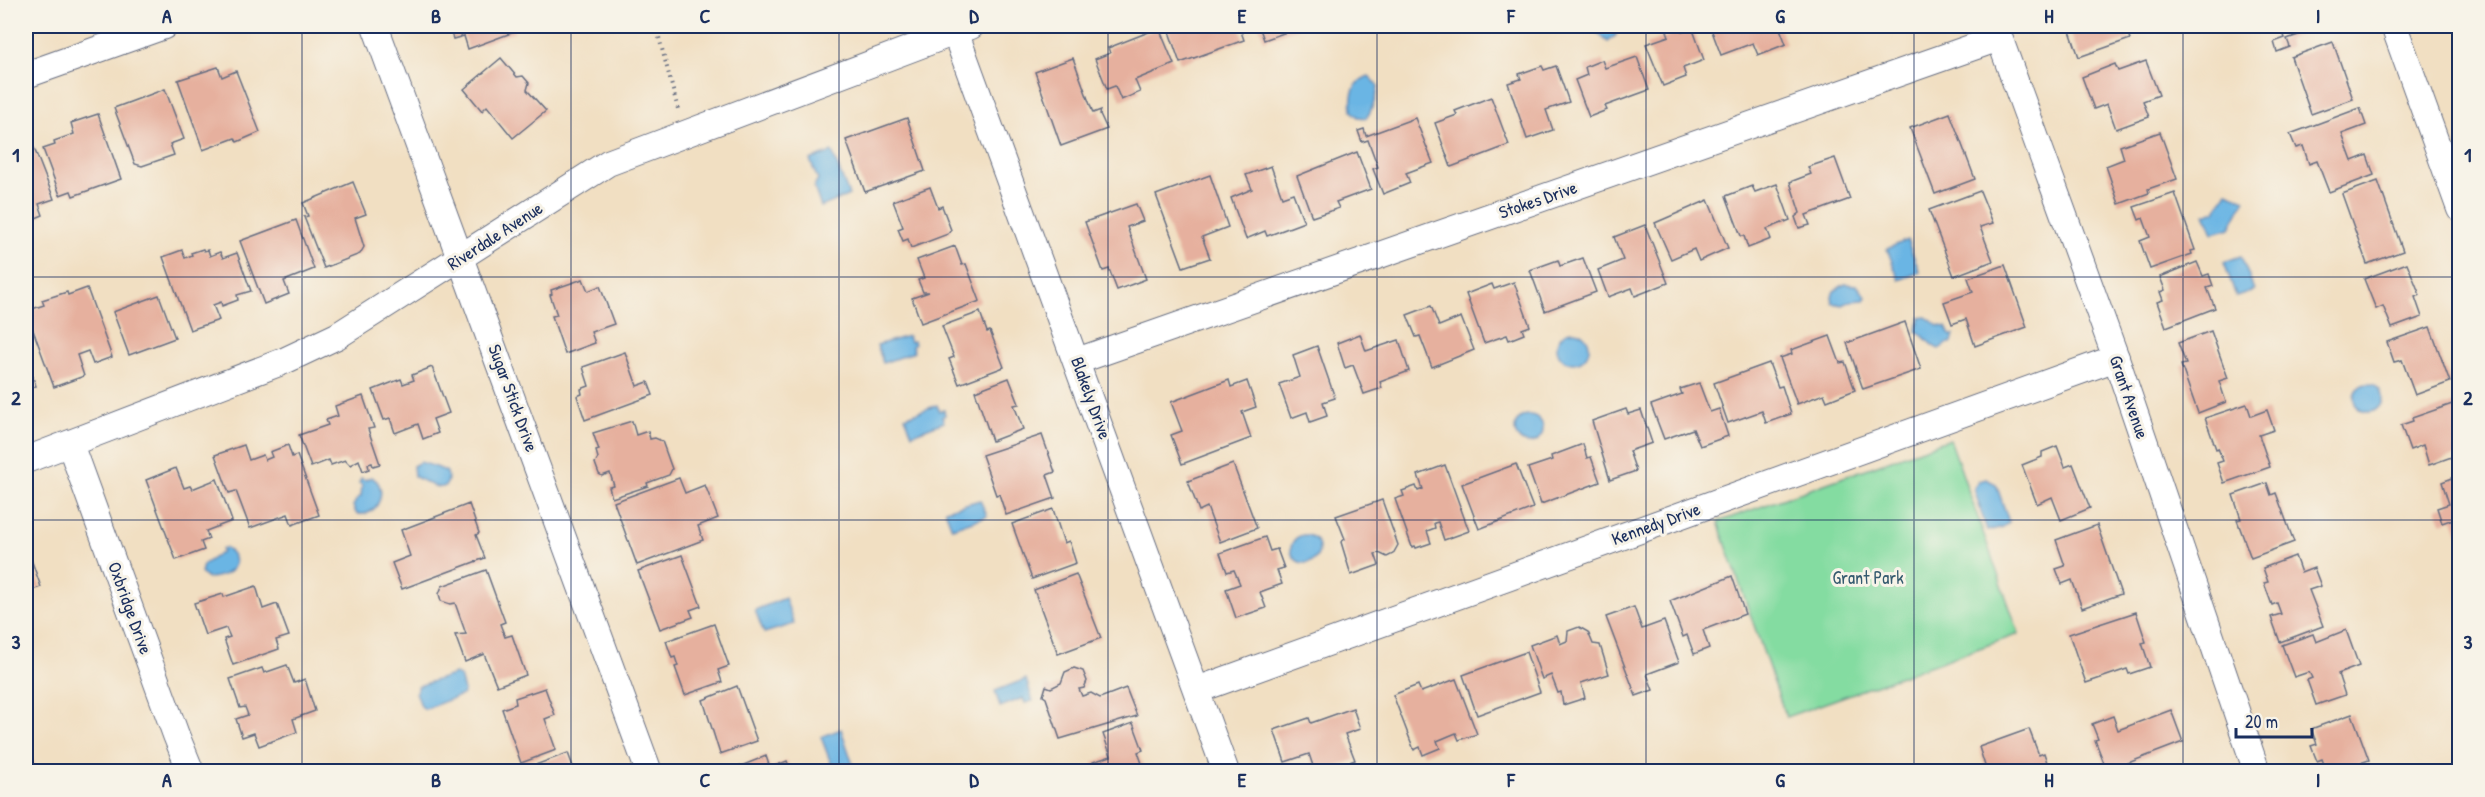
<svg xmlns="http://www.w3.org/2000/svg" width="2485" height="797" font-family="'Patrick Hand',sans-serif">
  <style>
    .green { fill: #84dca1; stroke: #508680; stroke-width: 1.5 }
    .water { fill: #6bb5e4; stroke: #4372a1; stroke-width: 1.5 }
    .building { fill: #e6b09e }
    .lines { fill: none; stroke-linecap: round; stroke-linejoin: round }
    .minor-casing { stroke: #666d81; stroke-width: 28 }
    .path { stroke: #666d81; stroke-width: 4; stroke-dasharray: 1.5 4.5; stroke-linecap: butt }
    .minor { stroke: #fff; stroke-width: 26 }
    .grid { fill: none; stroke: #1b2f5e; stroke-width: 1.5; stroke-opacity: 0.55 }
    .labels { text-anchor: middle; stroke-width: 6; stroke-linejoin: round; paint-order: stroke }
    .street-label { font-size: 18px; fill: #1b2f5e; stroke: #f7f3e8 }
    .park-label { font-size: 18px; fill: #355a6f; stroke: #f7f3e8 }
    .neatline { fill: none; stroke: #1b2f5e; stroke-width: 2 }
    .grid-label { font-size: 20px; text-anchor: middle; font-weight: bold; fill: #1b2f5e }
  </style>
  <rect width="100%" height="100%" fill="#f7f3e8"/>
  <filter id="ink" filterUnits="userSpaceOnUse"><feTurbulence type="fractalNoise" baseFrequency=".0167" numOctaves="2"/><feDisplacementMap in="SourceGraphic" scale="12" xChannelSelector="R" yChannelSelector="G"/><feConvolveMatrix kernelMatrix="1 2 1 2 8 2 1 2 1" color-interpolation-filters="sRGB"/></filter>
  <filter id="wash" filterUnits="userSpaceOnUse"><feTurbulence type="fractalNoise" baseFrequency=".008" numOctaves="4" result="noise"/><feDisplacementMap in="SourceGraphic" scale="24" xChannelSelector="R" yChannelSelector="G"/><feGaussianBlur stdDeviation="1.35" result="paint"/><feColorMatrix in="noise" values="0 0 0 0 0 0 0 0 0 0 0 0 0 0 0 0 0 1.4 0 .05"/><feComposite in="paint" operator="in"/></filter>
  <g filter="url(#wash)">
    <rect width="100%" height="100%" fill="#f1dfc2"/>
    <path class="green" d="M1950 439 2019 634 1786 717 1718 522Z"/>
    <g class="water">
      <path d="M1589 26H1616L1617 28 1616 35 1608 42Z"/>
      <path d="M1369 76 1378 85C1378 93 1371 113 1366 118L1358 117 1352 111C1350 95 1354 81 1369 76Z"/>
      <path d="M832 152 849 195 821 207 814 187 818 180 810 160Z"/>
      <path d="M2227 192 2245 199 2230 228 2213 233 2205 214 2216 210Z"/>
      <path d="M1907 240 1920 272 1899 280 1887 249Z"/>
      <path d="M2241 256 2254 290 2236 296 2224 262Z"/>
      <path d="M1845 284 1857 285 1866 297 1864 300 1851 301 1843 305 1833 303 1832 296 1834 291Z"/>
      <path d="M1926 317 1939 326 1946 327 1950 335H1954L1952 343H1948L1939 349C1929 346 1925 335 1916 331L1920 318Z"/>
      <circle cx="1573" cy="347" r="16"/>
      <path d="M908 336 910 342 913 341 915 344 912 346 914 352 883 363 877 345Z"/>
      <circle cx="2368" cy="398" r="14"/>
      <path d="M937 405 939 411 944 410 945 415 942 417 944 422 912 434 905 417Z"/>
      <circle cx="1529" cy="429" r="14"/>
      <path d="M420 462C427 464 441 468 447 472 453 500 424 482 414 476L413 466Z"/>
      <path d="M371 477C391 486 377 521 356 513L353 506 357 499 361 496 362 485 359 483 361 478 365 480Z"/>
      <path d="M1986 479 1996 484 2009 522 2003 527 1987 531 1974 488 1979 481Z"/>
      <path d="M980 500 987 516 952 528 945 510Z"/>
      <circle cx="1305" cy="549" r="14"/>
      <path d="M226 548C247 565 227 578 206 578L201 573 203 565 222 552 221 549Z"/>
      <path d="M785 598 794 624 764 633 755 610Z"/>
      <path d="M455 674 460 676 464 691 462 695 425 709 421 706 416 692 418 686Z"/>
      <path d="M1026 679 1033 701 1025 703 1023 698 1000 707 995 691Z"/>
      <path d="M841 729 854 768 834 771 821 737Z"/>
    </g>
    <g id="blocks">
      <g class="building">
        <path d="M449 26H512L514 32 468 49 464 36 453 39Z"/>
        <path d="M1167 26H1239L1244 40 1180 63Z"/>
        <path d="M1259 26H1303L1264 40Z"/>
        <path d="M1665 26H1680L1682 31 1692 27 1704 60 1683 68 1686 77 1663 86 1646 44 1669 36Z"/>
        <path d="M1710 26H1779L1786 44 1758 55 1753 43 1721 55Z"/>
        <path d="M2073 26H2125L2130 39 2079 57 2069 28Z"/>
        <path d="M2281 26H2324L2287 39 2290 47 2277 52 2274 42 2285 38Z"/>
        <path d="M1159 28 1174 64 1135 80 1140 92 1121 100 1115 86 1107 89 1095 59 1110 53 1108 48Z"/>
        <path d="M2333 42 2353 99 2311 114 2291 57Z"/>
        <path d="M1637 57 1649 90 1605 106 1607 110 1589 117 1575 80 1587 75 1585 67 1602 60 1605 68Z"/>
        <path d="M501 58 517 77 523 76 529 83 527 90 546 111 513 138 487 106 482 111 464 89Z"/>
        <path d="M1073 58 1093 113 1101 110 1100 114 1107 129 1061 146 1035 72Z"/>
        <path d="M2146 61 2159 95 2143 101 2149 117 2116 129 2107 104 2094 109 2082 77 2115 64 2118 71Z"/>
        <path d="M1542 66 1544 70 1556 66 1569 102 1546 110 1553 130 1527 139 1508 83 1521 79 1519 74Z"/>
        <path d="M218 67 222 77 236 71 260 132 237 142 235 138 203 150 178 80Z"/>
        <path d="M165 89 184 139 170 144 174 155 142 166 135 164 114 108Z"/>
        <path d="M1491 97 1509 145 1451 167 1435 123 1457 115 1455 111Z"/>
        <path d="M2360 108 2366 125 2342 134 2352 161 2367 155 2374 175 2329 192 2317 161 2309 164 2303 146 2296 148 2290 134Z"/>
        <path d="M1950 113 1975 179 1935 194 1910 128Z"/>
        <path d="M98 114 121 179 73 196 71 191 60 195 43 149 55 145 54 141 74 134 71 123Z"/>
        <path d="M907 118 925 171 865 192 846 140Z"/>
        <path d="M1415 118 1433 163 1406 173 1410 183 1383 194 1373 169 1378 167 1368 140 1362 142 1358 131 1364 129 1366 136Z"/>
        <path d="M2160 132 2177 179 2148 189 2149 193 2119 204 2106 166 2124 159 2120 146Z"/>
        <path d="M34 148 54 199 39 204 43 215 26 222V152Z"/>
        <path d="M1357 152 1371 189 1336 202 1339 208 1312 217 1297 176Z"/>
        <path d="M1835 158 1850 199 1806 215 1810 225 1799 228 1795 217 1800 213 1790 182 1811 174 1808 167Z"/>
        <path d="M1271 166 1282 197 1293 193 1304 222 1267 236 1265 231 1246 239 1231 198 1252 189 1246 175Z"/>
        <path d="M1210 175 1228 227 1202 237 1210 258 1183 267 1156 195Z"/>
        <path d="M2378 181 2403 251 2367 264 2342 194Z"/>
        <path d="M353 182 366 214 355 218 364 247 360 254 324 268 304 217 308 216 303 203Z"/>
        <path d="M1777 184 1790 220 1767 229 1771 239 1748 248 1744 236H1741L1726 196 1752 186 1755 192Z"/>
        <path d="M930 187 938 208 942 206 951 230 948 234 911 248 908 239 903 241 898 229 903 227 893 201Z"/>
        <path d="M1980 191 1993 223 1980 227 1993 261 1954 276 1929 210Z"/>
        <path d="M2175 193 2195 250 2191 251 2192 254 2150 269 2140 241 2150 237 2143 218 2139 220 2134 207Z"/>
        <path d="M1708 200 1728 248 1699 261 1694 249 1671 259 1655 223Z"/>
        <path d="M1136 204 1143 221 1127 227 1146 279 1117 290 1109 269 1103 271 1085 222Z"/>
        <path d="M296 220 314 269 284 281 289 294 264 304 240 241Z"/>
        <path d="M1645 225 1668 283 1635 296 1632 288 1608 297 1598 270 1623 260 1614 237Z"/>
        <path d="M955 246 962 265 966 264 980 301 921 323 912 298 929 292H923L918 280 924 278 917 260Z"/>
        <path d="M203 249 204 251 208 250 210 256 220 252 223 258 237 253 251 291 237 295 238 300 222 306 221 302 213 305 219 320 190 330 163 257 182 250 185 258 192 255 191 253Z"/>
        <path d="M1583 258 1596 292 1545 311 1530 270 1558 260 1560 266Z"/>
        <path d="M2197 262 2203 276 2209 274 2213 286 2207 288 2215 308 2166 327 2157 302 2163 300 2160 292 2165 290 2160 277Z"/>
        <path d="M2407 263 2420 295 2415 297 2422 317 2392 328 2383 306 2376 309 2364 279Z"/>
        <path d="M2005 265 2027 327 1975 346 1966 319 1952 324 1944 302 1973 292 1968 278Z"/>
        <path d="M583 279 588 291 600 286 614 324 591 332 595 343 565 354 552 316 557 315 550 295 552 294 551 290Z"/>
        <path d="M1514 282 1530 326 1522 329 1524 334 1509 340 1507 335 1484 343 1466 294 1492 284 1494 289Z"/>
        <path d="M87 288 112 357 93 364 88 351 77 355 84 376 54 387 26 311 44 305 42 300 67 292 68 295Z"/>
        <path d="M159 295 175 338 129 355 113 312Z"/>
        <path d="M1431 306 1439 326 1461 317 1474 350 1432 367 1420 336 1416 337 1407 315Z"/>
        <path d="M980 312 987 332 990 331 1004 367 959 384 949 359 954 357 942 326Z"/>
        <path d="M1905 322 1921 369 1863 389 1847 343Z"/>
        <path d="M2430 327 2450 382 2415 395 2402 360 2394 362 2387 342Z"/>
        <path d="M2211 331 2228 378 2219 381 2226 402 2198 413 2181 365 2186 364 2178 343Z"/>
        <path d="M1360 334 1366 351 1399 340 1409 371 1380 382 1382 388 1364 394 1353 365 1345 368 1337 343Z"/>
        <path d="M1830 336 1840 363 1845 362 1855 390 1827 401 1824 394 1797 404 1780 358 1792 354 1791 350Z"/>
        <path d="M1317 346 1335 398 1323 402 1327 416 1310 422 1307 412 1291 418 1279 384 1300 377 1293 355Z"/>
        <path d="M625 352 637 386 648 382 653 395 585 420 577 396 582 394 581 389 589 386 583 367Z"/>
        <path d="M26 359 36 386 26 390Z"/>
        <path d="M1769 363 1778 387 1782 386 1791 414 1766 423 1762 411 1728 423 1714 383Z"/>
        <path d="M432 367 449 413 433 419 438 433 423 439 418 424 395 433 390 418 384 420 373 390 401 379 403 384 414 380 412 375Z"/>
        <path d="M1009 378 1019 404 1014 405 1023 429 992 441 975 391Z"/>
        <path d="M1229 380 1231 387 1247 381 1256 407 1242 412 1251 438 1182 464 1171 435 1182 431 1171 402Z"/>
        <path d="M1699 383 1710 412 1719 409 1728 436 1700 446 1693 429 1664 439 1651 405 1682 394 1680 389Z"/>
        <path d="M363 396 374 428 368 429 380 464 373 466 372 463 368 464 369 469 363 471 359 460 350 465 345 460 331 465 329 460 311 467 299 435 328 425 326 420 338 416 335 406Z"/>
        <path d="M2458 402 2460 454 2429 465 2423 445 2410 450 2401 425 2413 421 2412 418Z"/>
        <path d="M2247 404 2251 416 2267 410 2274 430 2259 435 2270 467 2224 483 2217 463 2223 461 2218 448 2216 449 2205 418Z"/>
        <path d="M1626 409 1628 414 1641 410 1652 443 1629 451 1636 471 1610 480 1592 421Z"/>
        <path d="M632 421 636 435 648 431 650 439 655 438 662 441 672 469 669 475 647 483 648 486 612 498 609 487 614 486 610 473 602 476 599 474 595 463 598 458 596 451 599 450 593 433Z"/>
        <path d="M1042 435 1055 472 1047 475 1055 498 1006 515 999 494 996 495 982 455Z"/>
        <path d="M1583 444 1587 458 1591 457 1600 482 1541 504 1528 468 1552 460 1551 456Z"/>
        <path d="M244 445 249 460 263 455 265 460 272 457 270 452 288 445 292 457 297 455 319 515 292 525 288 514 250 528 236 491 229 493 215 455Z"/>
        <path d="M2057 446 2065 467 2073 464 2090 508 2061 520 2052 497 2037 504 2022 465 2042 457V452Z"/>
        <path d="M1233 464 1257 528 1220 542 1207 507 1199 511 1188 481Z"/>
        <path d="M1516 464 1533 508 1479 529 1462 484Z"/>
        <path d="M1445 465 1469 531 1444 540 1438 522 1434 523 1435 528 1427 531 1431 543 1416 548 1415 546 1412 547 1395 499 1404 496 1402 491 1416 486 1418 491 1423 489 1418 475Z"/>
        <path d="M176 468 184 488 190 486 192 489 217 479 232 521 206 531 209 539 201 542 204 550 176 560 146 480Z"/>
        <path d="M2460 475V535H2459L2453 519 2442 523 2437 508 2449 504 2442 482Z"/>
        <path d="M679 478 685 493 705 485 718 518 698 526 703 540 637 565 614 502Z"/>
        <path d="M2267 483 2271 495 2276 493 2294 542 2251 558 2237 520 2241 519 2233 495Z"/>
        <path d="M1382 500 1398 545 1393 554 1387 557 1379 553 1375 554 1379 565 1351 575 1341 542 1345 539 1336 516Z"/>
        <path d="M469 504 479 533 476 535 485 558 402 589 392 563 410 556 401 530Z"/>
        <path d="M1053 509 1064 543 1069 541 1076 563 1032 579 1012 524Z"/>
        <path d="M2097 525 2121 594 2082 608 2072 580 2062 584 2056 569 2065 566 2056 540Z"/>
        <path d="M1265 537 1270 551 1277 549 1284 568 1277 570 1282 584 1260 592 1266 608 1236 618 1226 589 1240 584 1234 570 1227 572 1220 553Z"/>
        <path d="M26 545 41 587 26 592Z"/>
        <path d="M682 555 701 606 690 610 693 617 660 629 638 571Z"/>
        <path d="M2295 556 2301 573 2314 568 2321 586 2309 590 2323 626 2280 642 2271 617 2281 614 2277 603 2272 605 2264 583 2268 582 2263 568Z"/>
        <path d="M486 570 505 622 500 624 505 637 512 635 526 675 497 686 484 654 465 662 455 635 466 634 455 603 450 604 441 601 439 594 442 586Z"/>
        <path d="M1076 574 1101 638 1058 654 1034 590Z"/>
        <path d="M1732 576 1745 614 1703 630 1709 648 1694 654 1687 635 1683 637 1670 601Z"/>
        <path d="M256 586 263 609 277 604 289 636 276 640 279 649 233 665 224 639 230 637 226 628 205 635 194 603 223 594 224 597Z"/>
        <path d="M1634 607 1642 629 1664 621 1679 662 1647 674 1653 690 1636 696 1606 617Z"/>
        <path d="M2136 612 2146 642 2142 643 2150 667 2129 674 2127 669 2086 683 2069 634Z"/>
        <path d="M714 624 729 666 718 670 722 682 685 695 675 667 678 666 675 657 672 658 666 641Z"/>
        <path d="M1579 627 1588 632 1593 644 1600 645 1609 674 1581 683 1585 698 1563 705 1561 692 1558 693 1551 675 1542 679 1530 645 1557 635 1560 644 1567 641 1568 631Z"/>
        <path d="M2346 630 2359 666 2338 674 2345 695 2316 705 2307 680 2312 678 2309 672 2294 677 2282 645 2313 634 2316 642Z"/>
        <path d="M1526 652 1540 692 1477 715 1463 675Z"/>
        <path d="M287 665 294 683 305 679 315 711 293 719 297 732 259 746 254 733 242 737 236 719 248 715 245 707 240 708 230 679 262 668 264 673Z"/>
        <path d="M1074 668 1083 671 1087 681 1084 688 1079 689 1082 696 1091 693 1100 698 1126 688 1137 716 1060 739 1046 698 1043 696 1046 686 1051 688 1061 683 1065 672Z"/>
        <path d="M1456 679 1477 734 1459 740 1456 733 1437 741 1440 748 1423 755 1420 747 1414 750 1393 695 1418 685 1421 692Z"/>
        <path d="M737 686 757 741 720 754 703 700Z"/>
        <path d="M545 688 555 715 545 719 556 750 521 763 502 709 516 704 515 698Z"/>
        <path d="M1353 708 1360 729 1345 734 1355 760 1322 772H1315L1309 754 1285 762 1274 730 1309 718 1311 723Z"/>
        <path d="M2171 710 2183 742 2107 771 2095 740 2098 739 2092 724 2113 716 2118 730Z"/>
        <path d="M2352 714 2369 760 2360 763 2363 772H2327L2322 759 2317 761 2311 746 2317 744 2311 729Z"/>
        <path d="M1133 723 1143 750 1138 752 1145 772H1096L1093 762 1111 756 1103 734Z"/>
        <path d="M2029 729 2039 755 2044 753 2050 772H1987L1979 747Z"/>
        <path d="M26 741 37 772H26Z"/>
        <path d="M568 753 575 772H519V771Z"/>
        <path d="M766 756 770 768 787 761 791 772H726Z"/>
      </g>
    </g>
  </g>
  <g filter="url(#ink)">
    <use href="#blocks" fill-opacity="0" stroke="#666d81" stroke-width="1.5"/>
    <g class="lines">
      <defs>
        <g id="minor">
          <path d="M375 26 649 772"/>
          <path d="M953 26 1226 772"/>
          <path d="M1995 26 2116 358 2257 772"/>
          <path d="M2394 26 2460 209"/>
          <path d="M26 75 164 26"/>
          <path d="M1077 361 1999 38"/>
          <path d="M70 444 176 735 191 772"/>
          <path d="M26 460 284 361 337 336 608 163 971 26"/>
          <path d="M1197 690 2116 358"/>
        </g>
      </defs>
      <use href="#minor" class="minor-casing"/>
      <path class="path" d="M656 26 678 109"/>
      <use href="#minor" class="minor"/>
    </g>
  </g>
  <path class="grid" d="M302 26V772M571 26V772M839 26V772M1108 26V772M1377 26V772M1646 26V772M1914 26V772M2183 26V772M26 277H2460M26 520H2460"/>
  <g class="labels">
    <g class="street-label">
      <text transform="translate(1538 200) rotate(-19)" y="6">Stokes Drive</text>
      <text transform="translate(495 236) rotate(-33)" y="6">Riverdale Avenue</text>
      <text transform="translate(2129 397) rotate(71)" y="6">Grant Avenue</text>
      <text transform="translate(513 398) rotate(70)" y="6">Sugar Stick Drive</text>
      <text transform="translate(1091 398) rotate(70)" y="6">Blakely Drive</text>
      <text transform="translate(1656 524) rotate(-20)" y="6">Kennedy Drive</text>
      <text transform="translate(130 608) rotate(70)" y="6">Oxbridge Drive</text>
    </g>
    <g class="park-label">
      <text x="1868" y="584">Grant Park</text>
    </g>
  </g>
  <rect width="2485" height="797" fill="none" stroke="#f7f3e8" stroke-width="66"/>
  <path d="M2236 728v9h76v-9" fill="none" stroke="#1b2f5e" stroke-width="3"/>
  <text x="2245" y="728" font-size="18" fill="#1b2f5e" stroke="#f7f3e8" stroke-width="4.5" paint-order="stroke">20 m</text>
  <rect x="33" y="33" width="2419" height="731" class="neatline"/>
  <g class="grid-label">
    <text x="167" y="23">A</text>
    <text x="436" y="23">B</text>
    <text x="705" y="23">C</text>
    <text x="974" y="23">D</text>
    <text x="1242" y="23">E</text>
    <text x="1511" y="23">F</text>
    <text x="1780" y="23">G</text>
    <text x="2049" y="23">H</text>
    <text x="2318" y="23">I</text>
    <text x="16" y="162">1</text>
    <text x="2468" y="162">1</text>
    <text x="16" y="405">2</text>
    <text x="2468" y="405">2</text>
    <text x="16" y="649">3</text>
    <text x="2468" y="649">3</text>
    <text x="167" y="787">A</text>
    <text x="436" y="787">B</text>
    <text x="705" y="787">C</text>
    <text x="974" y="787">D</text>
    <text x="1242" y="787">E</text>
    <text x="1511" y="787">F</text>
    <text x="1780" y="787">G</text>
    <text x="2049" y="787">H</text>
    <text x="2318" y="787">I</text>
  </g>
</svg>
